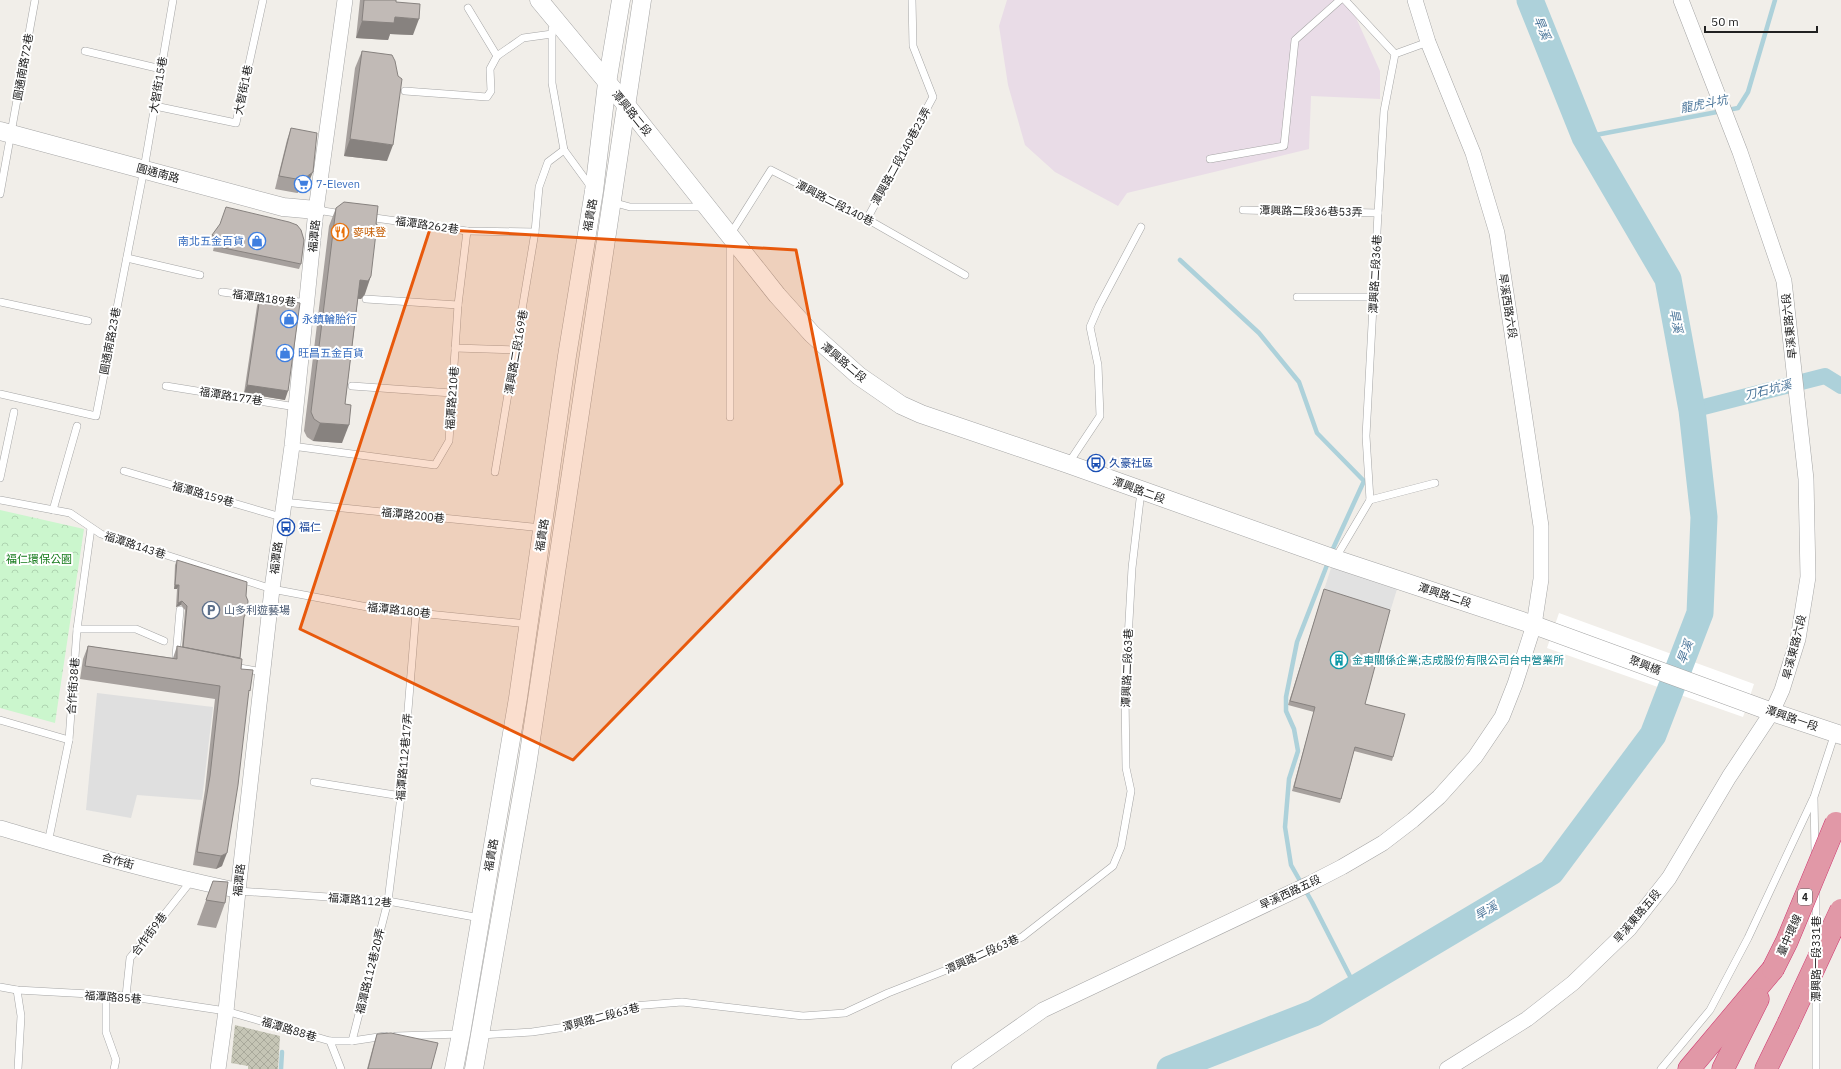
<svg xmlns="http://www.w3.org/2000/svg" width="1841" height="1069" font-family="'IBM Plex Sans','Noto Sans TC',sans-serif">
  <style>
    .residential { fill: #dfdfdf }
    .industrial { fill: #e9dce7 }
    .construction { fill: url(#construction-cross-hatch) }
    .park { fill: url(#park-crowns) }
    .parking { fill: #e1e1e1 }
    .pier { fill: #fff }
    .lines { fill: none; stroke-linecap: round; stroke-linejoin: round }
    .stream { stroke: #add1da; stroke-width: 4.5 }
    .canal { stroke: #add1da; stroke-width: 16 }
    .river { stroke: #add1da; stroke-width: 27 }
    .service-casing { stroke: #a5a5a5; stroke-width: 8 }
    .minor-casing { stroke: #a5a5a5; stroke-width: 16 }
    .tertiary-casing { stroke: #a5a5a5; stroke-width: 19 }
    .motorway-casing { stroke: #ce376f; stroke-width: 23 }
    .service { stroke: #fff; stroke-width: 7 }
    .minor { stroke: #fff; stroke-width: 15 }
    .tertiary { stroke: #fff; stroke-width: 18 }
    .motorway { stroke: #e198a7; stroke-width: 22 }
    .motorway-bridge-casing { stroke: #ce376f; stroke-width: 23; stroke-linecap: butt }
    .motorway-bridge { stroke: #e198a7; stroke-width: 22 }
    .wall { fill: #a6a09d }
    .shaded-wall { fill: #87827f }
    .building { fill: #c1bab6; stroke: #87827f }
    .marked { fill: #e8590c; fill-opacity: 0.2; stroke: #e8590c; stroke-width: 3; stroke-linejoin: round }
    .labels { text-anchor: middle; stroke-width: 4; stroke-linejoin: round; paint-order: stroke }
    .shield { fill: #fff; stroke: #646464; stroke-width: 1 }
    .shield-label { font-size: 10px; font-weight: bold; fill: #212121 }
    .street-label { font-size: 11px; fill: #212121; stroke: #fff }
    .shop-label { font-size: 11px; fill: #366cbe; stroke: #fff; text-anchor: start }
    .food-label { font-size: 11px; fill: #c56008; stroke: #fff; text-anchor: start }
    .transit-label { font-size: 11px; fill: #164399; stroke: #fff; text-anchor: start }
    .park-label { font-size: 11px; fill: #157a1b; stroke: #fff }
    .service-label { font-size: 11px; fill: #4e5e75; stroke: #fff; text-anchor: start }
    .culture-label { font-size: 11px; fill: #0d838f; stroke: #fff; text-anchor: start }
    .water-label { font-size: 12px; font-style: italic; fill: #4d779b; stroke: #fff }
  </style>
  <defs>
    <pattern id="construction-cross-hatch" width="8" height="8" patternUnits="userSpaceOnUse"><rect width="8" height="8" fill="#c5c5b5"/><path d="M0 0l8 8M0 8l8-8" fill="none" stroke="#a9a99b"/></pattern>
    <pattern id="park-crowns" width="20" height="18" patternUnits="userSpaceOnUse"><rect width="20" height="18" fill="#cbf6cd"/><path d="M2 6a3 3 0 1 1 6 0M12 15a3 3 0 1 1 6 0" fill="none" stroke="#aed3b0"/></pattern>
  </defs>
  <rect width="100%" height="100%" fill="#f1eee9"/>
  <path class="residential" d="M97 693 213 707 202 800 137 795 131 818 86 810Z"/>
  <path class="industrial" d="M1007 0H1348L1380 71V99L1311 96 1309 149 1127 193 1118 206 1055 172 1025 145 1008 85 999 26Z"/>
  <path class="construction" d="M235 1025 280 1036 278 1069H248V1066L231 1063Z"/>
  <path class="park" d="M0 510 84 529 55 723 0 708Z"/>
  <path class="parking" d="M1332 565 1398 586 1389 615 1323 593Z"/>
  <path class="pier" d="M1559 613 1754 684 1743 717 1547 648Z"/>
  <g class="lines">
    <g class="stream">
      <path d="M1585 137 1738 108 1748 92 1775 0"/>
      <path d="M1180 260 1259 333 1299 382 1317 433 1364 481 1331 553"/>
      <path d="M1329 560 1297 642 1286 697V711L1294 729 1298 751 1289 779 1285 827 1291 865 1312 902 1356 988"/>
      <path d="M281 1069 282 1052"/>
    </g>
    <path class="canal" d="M1692 410 1825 376 1841 386"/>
    <path class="river" d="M1170 1069 1314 1013 1551 872 1653 735 1700 613 1704 517 1692 410 1668 279 1585 137 1530 0"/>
    <defs>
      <g id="service">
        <path d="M468 8 497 56"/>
        <path d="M552 29V83L564 150 591 187"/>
        <path d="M85 51 161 69"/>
        <path d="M1395 54 1428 42"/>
        <path d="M405 91 487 97 491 91 490 69 497 56 523 38 552 34"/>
        <path d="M155 106 236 123 263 0"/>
        <path d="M1210 159 1284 146 1295 40 1340 0"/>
        <path d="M0 194 35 0"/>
        <path d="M612 202 630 207H700L705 209"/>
        <path d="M317 210 342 214"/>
        <path d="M1243 210 1378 213"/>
        <path d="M368 217 467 231 535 232"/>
        <path d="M867 219 933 97 913 46 912 0"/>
        <path d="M127 258 200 275"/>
        <path d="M222 292 307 303"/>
        <path d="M1297 297H1373"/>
        <path d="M366 299 458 305"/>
        <path d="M0 302 88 321"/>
        <path d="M455 348 516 350"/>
        <path d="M166 386 296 407"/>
        <path d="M352 386 452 393"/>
        <path d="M0 394 96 416 144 169 173 0"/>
        <path d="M730 417V235L771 170 867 219 965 275"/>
        <path d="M292 446 435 465 449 441 458 305 467 231"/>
        <path d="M1068 464 1100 416 1098 365 1090 327 1099 306 1141 227"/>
        <path d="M124 471 281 517"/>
        <path d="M495 472 535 232 539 187 548 162 564 150"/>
        <path d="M0 478 14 412"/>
        <path d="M0 500 70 513 101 534 272 589 378 609 528 624"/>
        <path d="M1370 500 1435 483"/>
        <path d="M283 502 542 528"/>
        <path d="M53 510 77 426"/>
        <path d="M1335 559 1370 500 1366 436 1378 213 1384 111 1395 54 1345 0"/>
        <path d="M77 629H136L164 641"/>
        <path d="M176 656 180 610"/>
        <path d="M234 667 263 672"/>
        <path d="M0 720 69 740"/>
        <path d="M314 782 401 796"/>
        <path d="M48 843 69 740 77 629 91 528"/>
        <path d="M1815 853 1814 797 1835 733"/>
        <path d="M238 891 388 901 480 918"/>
        <path d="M1816 945V889"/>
        <path d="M0 987 17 990 126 996 226 1011 330 1041H352L385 1036"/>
        <path d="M17 990 21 1016 18 1069"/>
        <path d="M106 996V1032L116 1060 114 1069"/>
        <path d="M126 996 130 958 191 881"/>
        <path d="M480 1035 532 1032 579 1025 633 1006 682 1002 803 1016 845 1013 888 993 954 967 1022 937 1113 866 1121 847 1131 791 1126 768 1125 692 1132 568 1141 491"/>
        <path d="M396 1036 461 1034"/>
        <path d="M330 1041 341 1069"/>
        <path d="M352 1041 388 901 401 796 416 612"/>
        <path d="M1661 1069 1710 1010 1748 938 1813 799"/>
        <path d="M1816 1069V981"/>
      </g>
      <g id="minor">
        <path d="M0 828C76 850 153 873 231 889"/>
        <path d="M218 1069 226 1011 238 891 272 589 292 446 316 210 345 0"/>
        <path d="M959 1069 1043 1010 1309 884 1342 867 1383 843 1413 820 1439 797 1475 757 1502 717 1515 684 1534 625 1541 579V526L1497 233 1473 153 1428 42 1415 0"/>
        <path d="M1447 1069 1527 1019 1573 983 1629 929 1669 878 1729 777 1772 712 1782 690 1798 639 1808 577 1806 479 1784 281 1740 152 1681 0"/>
      </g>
      <g id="tertiary">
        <path d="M539 0 627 106 777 295 812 334 859 376 901 405 921 414 1068 464 1335 559 1534 625 1772 712 1841 735"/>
        <path d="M0 131 283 207 316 210"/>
        <path d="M454 1069 461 1034 518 698 567 356 594 191 607 83 621 0"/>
        <path d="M474 1069 527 766 642 0"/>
      </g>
      <g id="motorway">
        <path d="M1689 1069 1773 969"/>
        <path d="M1723 1069 1758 999"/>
        <path d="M1766 1069 1788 1024"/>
      </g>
    </defs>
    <use href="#service" class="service-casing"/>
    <use href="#minor" class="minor-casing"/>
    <use href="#tertiary" class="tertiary-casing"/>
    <use href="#motorway" class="motorway-casing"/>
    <use href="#service" class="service"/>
    <use href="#minor" class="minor"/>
    <use href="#tertiary" class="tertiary"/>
    <use href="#motorway" class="motorway"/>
    <defs>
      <g id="motorway-bridge">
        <path d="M1773 969 1787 941 1836 823"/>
        <path d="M1788 1024 1841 910"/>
      </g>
    </defs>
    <use href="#motorway-bridge" class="motorway-bridge-casing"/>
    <use href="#motorway-bridge" class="motorway-bridge"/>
  </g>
  <g class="wall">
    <path d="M360 0H396V2L413 35 390 34 388 40 356 38Z"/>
    <path d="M362 51 387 161 344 156 355 68Z"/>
    <path d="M291 128 308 184 297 193 275 189 287 140Z"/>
    <path d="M336 208 365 294 361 299H358L345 404 342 443 313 441 307 437 304 431 329 226Z"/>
    <path d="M212 235 301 264 299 269 213 251 215 241 210 240Z"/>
    <path d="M260 297 285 400 244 393 257 306Z"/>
    <path d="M177 560 246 596 247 611 244 618 240 659 241 669 248 696 222 866 216 869 193 865 205 790 215 699 80 679 83 659 88 646 173 658 177 646 182 647 185 610 181 605 176 607 177 589H174L175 565Z"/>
    <path d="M1323 593 1365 704 1393 757 1392 761 1354 751 1340 803 1292 791 1314 712 1288 705Z"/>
    <path d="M213 881 225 903 216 928 197 925Z"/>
    <path d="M377 1034 431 1069H367L374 1043Z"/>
  </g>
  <g class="shaded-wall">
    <path d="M395 17 419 19 413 35 390 34 388 40 356 38 362 21Z"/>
    <path d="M350 139 393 145 387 161 344 156Z"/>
    <path d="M313 172 308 184 297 193 302 180Z"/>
    <path d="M371 276 365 294 361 299 354 298 360 280Z"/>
    <path d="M247 385 288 391 285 400 244 393Z"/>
    <path d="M320 423 349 425 342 443 313 441Z"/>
    <path d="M175 585H179L177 589H174Z"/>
    <path d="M182 601 181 605 176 607 178 603Z"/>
    <path d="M227 853 222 866 216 869 221 856Z"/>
  </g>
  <g class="building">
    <path d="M364 0H396V2L420 4 419 19 395 17 394 23 362 21Z"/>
    <path d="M362 51 392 55 395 61 398 76 402 79 393 145 350 139Z"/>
    <path d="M291 128 317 133 313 172 302 180 279 176Z"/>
    <path d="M344 202 378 206 376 224H377L371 276 368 281 360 280 345 404 351 405 349 425 320 423 314 419 311 412 336 208Z"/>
    <path d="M226 207 289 222 297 225 301 230 304 240 301 264 214 246 216 237 212 235 220 224Z"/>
    <path d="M260 297 300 303 288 391 247 385Z"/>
    <path d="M177 560 247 582 246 596 248 601 247 611 244 617 240 658 183 647 187 606 182 601 178 603 179 585H175Z"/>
    <path d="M1324 589 1390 610 1365 704 1405 714 1393 757 1355 747 1341 799 1294 787 1315 707 1290 701Z"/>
    <path d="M88 646 177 659V646L242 659 241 669 253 670 250 691 249 690 238 785 227 853 221 856 197 852 210 776 220 686 85 666Z"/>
    <path d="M213 881 228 882 225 903 206 900Z"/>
    <path d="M391 1033 438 1043 431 1069H368L377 1034Z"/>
  </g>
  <path class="marked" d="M430 229 796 250 842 484 573 760 300 629Z"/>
  <defs>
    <symbol id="supermarket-ring" viewBox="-11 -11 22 22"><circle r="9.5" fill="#fff" stroke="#3f7fe0" stroke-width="1.5"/><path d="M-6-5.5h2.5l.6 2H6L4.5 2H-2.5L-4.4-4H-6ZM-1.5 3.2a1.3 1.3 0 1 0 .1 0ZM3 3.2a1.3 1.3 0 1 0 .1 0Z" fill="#3f7fe0"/></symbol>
    <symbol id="restaurant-ring" viewBox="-11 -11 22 22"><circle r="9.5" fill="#fff" stroke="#e8710a" stroke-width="1.5"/><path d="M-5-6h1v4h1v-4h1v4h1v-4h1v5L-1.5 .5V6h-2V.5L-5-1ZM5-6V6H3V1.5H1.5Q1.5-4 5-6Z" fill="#e8710a"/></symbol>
    <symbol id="shop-ring" viewBox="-11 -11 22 22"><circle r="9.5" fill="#fff" stroke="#3f7fe0" stroke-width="1.5"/><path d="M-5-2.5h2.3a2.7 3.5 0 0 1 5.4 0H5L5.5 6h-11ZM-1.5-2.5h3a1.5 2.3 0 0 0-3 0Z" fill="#3f7fe0"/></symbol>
    <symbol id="bus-ring" viewBox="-11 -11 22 22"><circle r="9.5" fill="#fff" stroke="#1a4fb4" stroke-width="1.5"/><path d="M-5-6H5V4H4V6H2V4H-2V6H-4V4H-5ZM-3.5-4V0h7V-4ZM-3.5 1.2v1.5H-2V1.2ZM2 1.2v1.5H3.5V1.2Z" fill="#1a4fb4"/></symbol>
    <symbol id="parking-ring" viewBox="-11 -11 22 22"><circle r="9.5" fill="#fff" stroke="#5c6f8a" stroke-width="1.5"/><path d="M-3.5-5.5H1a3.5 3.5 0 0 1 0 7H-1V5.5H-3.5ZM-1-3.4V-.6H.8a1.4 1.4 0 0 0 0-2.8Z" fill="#5c6f8a"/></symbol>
    <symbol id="building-ring" viewBox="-11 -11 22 22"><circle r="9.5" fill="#fff" stroke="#0f9aa8" stroke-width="1.5"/><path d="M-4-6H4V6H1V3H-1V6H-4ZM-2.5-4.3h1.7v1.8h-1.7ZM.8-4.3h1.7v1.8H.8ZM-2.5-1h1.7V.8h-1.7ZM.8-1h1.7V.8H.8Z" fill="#0f9aa8"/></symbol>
  </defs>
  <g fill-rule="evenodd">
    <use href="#supermarket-ring" x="293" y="174" width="20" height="20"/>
    <use href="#restaurant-ring" x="330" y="222" width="20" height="20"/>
    <use href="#shop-ring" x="247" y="231" width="20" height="20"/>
    <use href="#shop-ring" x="279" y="309" width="20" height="20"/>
    <use href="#shop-ring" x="275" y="343" width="20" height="20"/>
    <use href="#bus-ring" x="1086" y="453" width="20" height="20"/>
    <use href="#bus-ring" x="276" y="517" width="20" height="20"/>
    <use href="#parking-ring" x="201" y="600" width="20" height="20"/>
    <use href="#building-ring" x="1329" y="650" width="20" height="20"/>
  </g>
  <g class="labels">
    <rect class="shield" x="1798" y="889" width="14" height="16" rx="3"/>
    <g class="shield-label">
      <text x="1805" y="901">4</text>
    </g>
    <g class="street-label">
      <text transform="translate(23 67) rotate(-80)" y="4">圓通南路72巷</text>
      <text transform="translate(158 85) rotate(-80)" y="4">大智街15巷</text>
      <text transform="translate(243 90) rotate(-78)" y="4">大智街1巷</text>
      <text transform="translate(632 113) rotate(51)" y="4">潭興路二段</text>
      <text transform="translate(901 156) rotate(-61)" y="4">潭興路二段140巷23弄</text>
      <text transform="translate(158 173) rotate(15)" y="4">圓通南路</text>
      <text transform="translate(835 203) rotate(27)" y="4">潭興路二段140巷</text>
      <text transform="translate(1311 211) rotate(1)" y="4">潭興路二段36巷53弄</text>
      <text transform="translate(590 215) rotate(-80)" y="4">福貴路</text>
      <text transform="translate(427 225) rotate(8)" y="4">福潭路262巷</text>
      <text transform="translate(314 236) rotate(-84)" y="4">福潭路</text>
      <text transform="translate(1375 274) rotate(-87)" y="4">潭興路二段36巷</text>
      <text transform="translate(264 298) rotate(8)" y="4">福潭路189巷</text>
      <text transform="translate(1508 306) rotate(81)" y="4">旱溪西路六段</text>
      <text transform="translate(1789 326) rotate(-96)" y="4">旱溪東路六段</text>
      <text transform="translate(110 341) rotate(-79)" y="4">圓通南路23巷</text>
      <text transform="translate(516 352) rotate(-80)" y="4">潭興路二段169巷</text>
      <text transform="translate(844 362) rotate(40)" y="4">潭興路二段</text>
      <text transform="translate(231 396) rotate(9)" y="4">福潭路177巷</text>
      <text transform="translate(452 398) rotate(-86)" y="4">福潭路210巷</text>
      <text transform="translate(1139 490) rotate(20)" y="4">潭興路二段</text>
      <text transform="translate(203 494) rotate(16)" y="4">福潭路159巷</text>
      <text transform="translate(413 515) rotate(6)" y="4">福潭路200巷</text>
      <text transform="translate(542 535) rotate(-81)" y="4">福貴路</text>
      <text transform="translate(135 545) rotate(18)" y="4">福潭路143巷</text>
      <text transform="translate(276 558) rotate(-83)" y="4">福潭路</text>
      <text transform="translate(1445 595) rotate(18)" y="4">潭興路二段</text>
      <text transform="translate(399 610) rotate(6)" y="4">福潭路180巷</text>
      <text transform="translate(1794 647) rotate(-76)" y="4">旱溪東路六段</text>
      <text transform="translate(1645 665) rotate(20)" y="4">聚興橋</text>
      <text transform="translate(1127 668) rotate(-88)" y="4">潭興路二段63巷</text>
      <text transform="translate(73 686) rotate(-86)" y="4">合作街38巷</text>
      <text transform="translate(1792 718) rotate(19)" y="4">潭興路一段</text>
      <text transform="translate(404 757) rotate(-85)" y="4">福潭路112巷17弄</text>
      <text transform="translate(491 855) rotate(-80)" y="4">福貴路</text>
      <text transform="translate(118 861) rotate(15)" y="4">合作街</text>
      <text transform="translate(239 880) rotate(-84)" y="4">福潭路</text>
      <text transform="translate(1290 892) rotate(-25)" y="4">旱溪西路五段</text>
      <text transform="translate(360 900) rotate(5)" y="4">福潭路112巷</text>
      <text transform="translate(1637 916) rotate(-50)" y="4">旱溪東路五段</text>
      <text transform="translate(149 934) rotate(-53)" y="4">合作街9巷</text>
      <text transform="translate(1789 935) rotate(-66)" y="4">臺中環線</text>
      <text transform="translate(982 954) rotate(-24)" y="4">潭興路二段63巷</text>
      <text transform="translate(1816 959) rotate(-90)" y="4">潭興路一段331巷</text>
      <text transform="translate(370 971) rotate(-76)" y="4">福潭路112巷20弄</text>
      <text transform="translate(113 997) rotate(4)" y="4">福潭路85巷</text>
      <text transform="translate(601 1017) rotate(-15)" y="4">潭興路二段63巷</text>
      <text transform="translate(289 1029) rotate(17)" y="4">福潭路88巷</text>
    </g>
    <g class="shop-label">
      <text x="316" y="188">7-Eleven</text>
      <text x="244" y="245" text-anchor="end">南北五金百貨</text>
      <text x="302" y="323">永鎮輪胎行</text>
      <text x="298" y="357">旺昌五金百貨</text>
    </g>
    <g class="food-label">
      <text x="353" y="236">麥味登</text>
    </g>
    <g class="transit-label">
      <text x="1109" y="467">久豪社區</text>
      <text x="299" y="531">福仁</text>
    </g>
    <g class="park-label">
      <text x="39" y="563">福仁環保公園</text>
    </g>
    <g class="service-label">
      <text x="224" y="614">山多利遊藝場</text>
    </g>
    <g class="culture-label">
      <text x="1352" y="664">金車關係企業;志成股份有限公司台中營業所</text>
    </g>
    <g class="water-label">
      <text transform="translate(1542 28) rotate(68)" y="4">旱溪</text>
      <text transform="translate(1704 104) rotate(-11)" y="4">龍虎斗坑</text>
      <text transform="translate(1676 321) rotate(79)" y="4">旱溪</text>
      <text transform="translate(1768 390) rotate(-14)" y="4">刀石坑溪</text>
      <text transform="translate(1685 652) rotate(-69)" y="4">旱溪</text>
      <text transform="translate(1486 911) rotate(-31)" y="4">旱溪</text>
    </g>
  </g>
  <path d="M1705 26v6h112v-6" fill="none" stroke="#212121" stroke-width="2"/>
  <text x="1711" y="26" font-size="12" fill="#212121" stroke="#ffffff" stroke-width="3" paint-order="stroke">50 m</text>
</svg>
